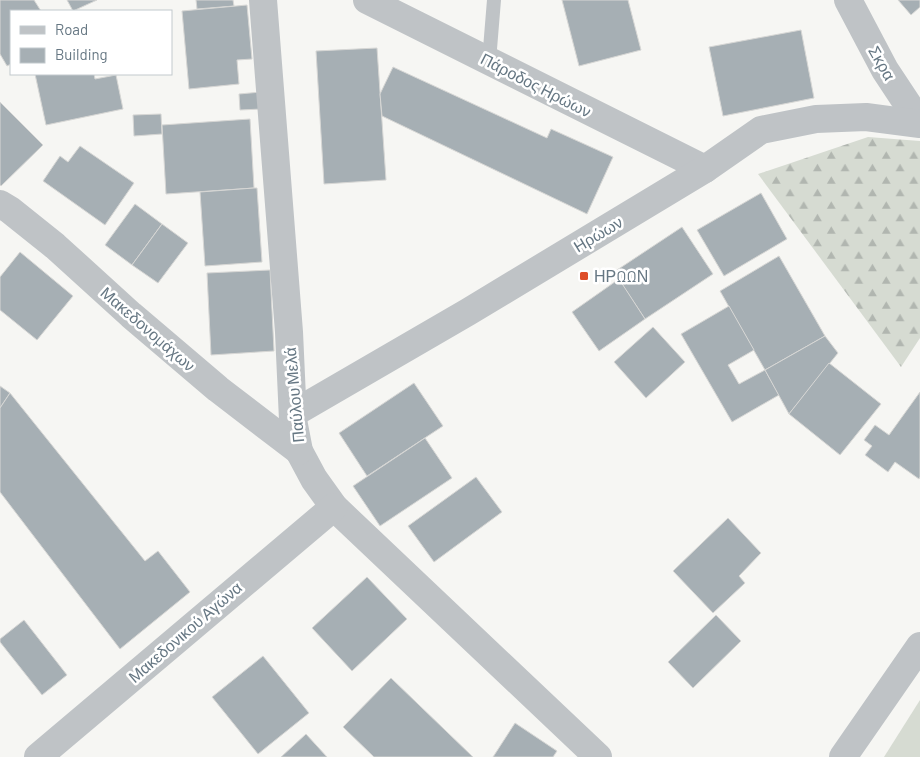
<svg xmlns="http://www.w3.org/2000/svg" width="920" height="757" font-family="Barlow,sans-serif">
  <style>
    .grass { fill: #d6dbd2 }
    .forest { fill: url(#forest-firs) }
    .building { fill: #a6afb4; stroke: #d7d7d5 }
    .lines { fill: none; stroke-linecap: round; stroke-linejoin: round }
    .lane { stroke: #bfc3c6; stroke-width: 14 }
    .street { stroke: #bfc3c6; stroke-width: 28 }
    .poi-dot { fill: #de4e2b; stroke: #fff; stroke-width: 2 }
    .labels { text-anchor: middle; stroke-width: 5; stroke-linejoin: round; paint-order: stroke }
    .street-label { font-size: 16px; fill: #667783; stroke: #fff }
    .poi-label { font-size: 16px; fill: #667783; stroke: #fff; text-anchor: start }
  </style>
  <defs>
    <pattern id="forest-firs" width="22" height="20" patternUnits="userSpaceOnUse" patternTransform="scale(1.25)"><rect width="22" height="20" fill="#d6dbd2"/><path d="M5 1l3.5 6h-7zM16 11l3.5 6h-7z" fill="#b1b6b0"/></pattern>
  </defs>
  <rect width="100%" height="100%" fill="#f6f6f3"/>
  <path class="grass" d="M920 700V757H884Z"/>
  <path class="forest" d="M868 137 920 141V338L901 367 758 174Z"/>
  <g class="building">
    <path d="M0 0H34L41 11H11V64L7 66 0 54Z"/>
    <path d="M67 0H97L73 11Z"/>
    <path d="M196 0H233L234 6 197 9Z"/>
    <path d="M562 0H628L641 50 579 66Z"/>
    <path d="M898 0H920V7L911 15Z"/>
    <path d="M247 5 252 59 237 60 239 84 189 89 182 11Z"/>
    <path d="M801 30 814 98 723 116 709 47Z"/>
    <path d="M377 48 386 180 324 184 316 51Z"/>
    <path d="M393 67 547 138 551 129 613 157 587 214 382 116 380 94Z"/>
    <path d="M35 74H94L95 79 116 75 123 109 46 125Z"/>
    <path d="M261 92 262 109 240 110 239 94Z"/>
    <path d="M0 102 43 145 1 186 0 185Z"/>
    <path d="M161 114 162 134 134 136 133 115Z"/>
    <path d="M250 119 254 188 166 194 162 125Z"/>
    <path d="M80 146 134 183 105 225 43 181 60 156 68 162Z"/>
    <path d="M254 188H257L262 262 205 266 200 192Z"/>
    <path d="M761 193 787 239 724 276 697 230Z"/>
    <path d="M135 204 162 224 132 265 105 245Z"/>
    <path d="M162 224 188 243 158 283 132 265Z"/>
    <path d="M682 227 713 274 645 319 614 272Z"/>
    <path d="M20 252 73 296 37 340 0 310V277Z"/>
    <path d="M779 256 825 336 765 370 720 291Z"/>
    <path d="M270 270 274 351 211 355 207 273Z"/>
    <path d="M619 279 645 319 599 351 572 312Z"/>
    <path d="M729 306 754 350 728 365 739 384 765 370 779 395 732 422 681 334Z"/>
    <path d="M653 327 685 362 646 398 614 362Z"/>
    <path d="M825 336 838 353 789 414 765 370Z"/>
    <path d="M829 363 881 404 840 455 789 414Z"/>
    <path d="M414 383 443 426 367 476 339 433Z"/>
    <path d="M0 386 10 393 0 408Z"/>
    <path d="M920 392V477L919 479 895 462 888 472 865 455 872 446 864 440 875 425 889 435Z"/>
    <path d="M10 393 145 561 158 551 190 592 120 649 0 492V408Z"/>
    <path d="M425 438 452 478 380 526 353 486Z"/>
    <path d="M476 477 502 512 434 562 408 526Z"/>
    <path d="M728 518 761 553 739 576 745 583 713 613 673 571Z"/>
    <path d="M367 577 407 619 352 671 312 628Z"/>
    <path d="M716 615 741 641 693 688 668 662Z"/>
    <path d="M24 620 67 675 42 695 0 642V639Z"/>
    <path d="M263 656 309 713 258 754 212 697Z"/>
    <path d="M391 678 473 757H374L343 727Z"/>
    <path d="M515 723 557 751 553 757H493Z"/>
    <path d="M306 734 327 757H281Z"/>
  </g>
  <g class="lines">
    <path class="lane" d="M489 61 494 0"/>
    <g class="street">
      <path d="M263 0 289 332 293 420 299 451 314 479 334 507 598 757"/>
      <path d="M367 0 705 169"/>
      <path d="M848 0 885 70 920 123"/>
      <path d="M0 204 10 210 55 246 131 315 218 389 299 451"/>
      <path d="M294 413 468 312 705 169 761 130 816 119 866 117 920 124"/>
      <path d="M38 757 334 507"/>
      <path d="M843 757 920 646"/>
    </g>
  </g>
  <rect class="poi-dot" x="579" y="271" width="10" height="10" rx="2.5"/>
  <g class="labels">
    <g class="street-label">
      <text transform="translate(882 63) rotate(60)" y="6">Σκρα</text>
      <text transform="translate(536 85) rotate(27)" y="6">Πάροδος Ηρώων</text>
      <text transform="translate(598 234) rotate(-31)" y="6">Ηρώων</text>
      <text transform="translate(148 329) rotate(41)" y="6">Μακεδονομάχων</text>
      <text transform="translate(294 395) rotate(-95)" y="6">Παύλου Μελά</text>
      <text transform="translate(185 632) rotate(-41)" y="6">Μακεδονικού Αγώνα</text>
    </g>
    <g class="poi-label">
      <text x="594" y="282">ΗΡΩΩΝ</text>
    </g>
  </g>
  <rect x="10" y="10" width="162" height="65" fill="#ffffff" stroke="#c2c9cd"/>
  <rect x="20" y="26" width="25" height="8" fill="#bfc3c6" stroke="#c2c9cd"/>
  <text x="55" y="35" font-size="15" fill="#667783">Road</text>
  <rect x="20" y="48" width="25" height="15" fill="#a6afb4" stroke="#c2c9cd"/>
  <text x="55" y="60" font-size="15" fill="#667783">Building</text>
</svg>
